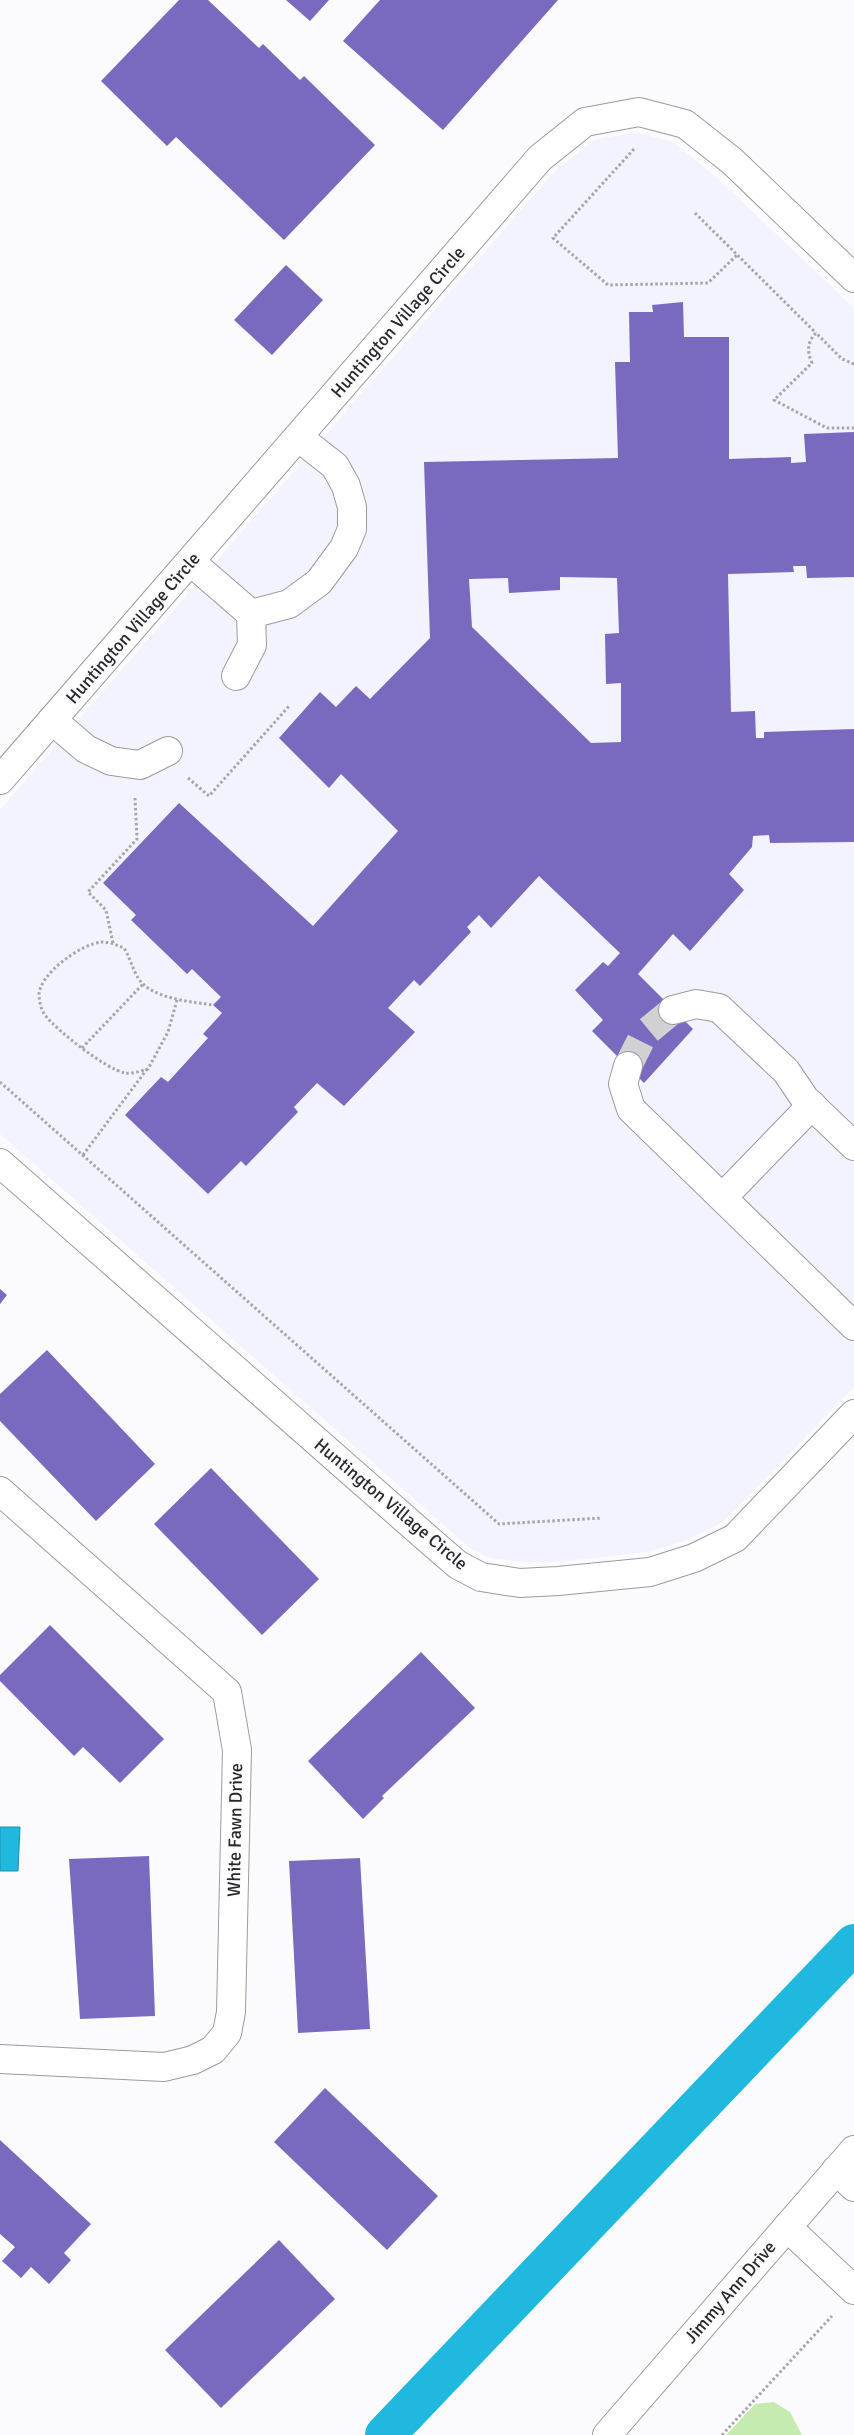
<svg xmlns="http://www.w3.org/2000/svg" width="854" height="2435" font-family="Signika,sans-serif">
  <style>
    .built { fill: #f3f2ff }
    .green { fill: #c6ebb1 }
    .water { fill: #20b8df; stroke: #238da9 }
    .lines { fill: none; stroke-linecap: round; stroke-linejoin: round }
    .canal { stroke: #20b8df; stroke-width: 40 }
    .building { fill: #7a6abf; fill-rule: evenodd }
    .minor-tunnel { stroke: #d1d1d4; stroke-width: 28; stroke-dasharray: 28 14; stroke-linecap: butt }
    .minor-casing { stroke: #9b9a9f; stroke-width: 30 }
    .path { stroke: #a6a6a8; stroke-width: 3; stroke-dasharray: 2.5 2.5; stroke-linecap: butt }
    .minor { stroke: #fff; stroke-width: 28 }
    .labels { text-anchor: middle; stroke-width: 4; stroke-linejoin: round; paint-order: stroke }
    .street-label { font-size: 18px; fill: #29292b; stroke: #fbfbfe }
  </style>
  <rect width="100%" height="100%" fill="#fbfbfe"/>
  <path class="built" d="M636 132 673 142 715 176 854 308V1387L722 1523 687 1540 647 1552 559 1562H523L490 1558 471 1549 0 1134V810L555 171 594 140Z"/>
  <path class="green" d="M774 2402 790 2412 802 2435H726L755 2404Z"/>
  <path class="water" d="M0 1827H20L18 1871H0Z"/>
  <g class="lines">
    <path class="canal" d="M385 2435 854 1944"/>
  </g>
  <g class="building">
    <path d="M179 0H208L259 48 263 44 300 80 304 76 375 145 284 240 176 137 167 146 101 81Z"/>
    <path d="M286 0H329L310 21Z"/>
    <path d="M380 0H558L443 130 343 41Z"/>
    <path d="M286 265 323 300 272 355 234 320Z"/>
    <path d="M683 302 684 337H729V459L791 457V463L806 462 804 434 854 432V577L807 578 806 566H793L794 572 728 574 731 712 755 711 756 738H764V732L854 729V842L770 843 769 835 753 836 752 847 729 874 744 890 690 951 673 934 638 974 693 1029 644 1083 592 1031 603 1020 575 990 603 962 608 966 620 953 539 876 491 928 479 915 467 927 471 932 420 986 414 980 388 1008 415 1032 344 1106 317 1083 294 1107 298 1112 246 1166 241 1161 208 1194 125 1115 161 1077 168 1082 208 1038 203 1034 222 1013 213 1005 221 997 192 969 187 974 131 920 136 915 103 883 179 803 313 926 398 831 341 774 329 788 279 738 320 692 336 707 356 686 370 699 430 638 424 462 618 458 615 362H630L629 312H653L652 305ZM560 577 617 578 619 633 605 634 606 684 621 683V742L591 743 472 627 469 579 508 578 509 593 560 590Z"/>
    <path d="M0 1289 7 1295 0 1304Z"/>
    <path d="M47 1350 155 1464 96 1521 0 1421V1394Z"/>
    <path d="M211 1468 319 1579 262 1635 154 1524Z"/>
    <path d="M50 1625 164 1739 120 1783 83 1747 74 1756 0 1681V1675Z"/>
    <path d="M421 1652 475 1708 382 1796 384 1798 363 1819 308 1761Z"/>
    <path d="M149 1856 155 2016 80 2019 69 1859Z"/>
    <path d="M360 1858 370 2029 298 2033 289 1861Z"/>
    <path d="M325 2088 438 2196 387 2250 274 2142Z"/>
    <path d="M0 2140 91 2224 64 2253 71 2260 49 2284 31 2267 21 2278 2 2261 15 2247 0 2234Z"/>
    <path d="M279 2240 335 2299 221 2408 165 2350Z"/>
  </g>
  <g class="lines">
    <path class="minor-tunnel" d="M628 1066 644 1034 673 1010"/>
    <defs>
      <g id="minor">
        <path d="M191 562 251 614 289 604 319 582 344 548 352 529V507L346 486 335 466 298 437"/>
        <path d="M236 676 252 645 251 614"/>
        <path d="M52 720 86 749 111 761 140 765 168 751"/>
        <path d="M0 780 540 158 585 122 639 112 685 124 732 161 854 278"/>
        <path d="M673 1010 696 1004 719 1008 786 1071 805 1099 854 1146"/>
        <path d="M628 1066 623 1084 631 1109 854 1326"/>
        <path d="M0 1163 429 1540 458 1565 481 1577 520 1583 558 1581 650 1572 694 1558 735 1538 854 1414"/>
        <path d="M723 1197 812 1105"/>
        <path d="M0 1491 227 1692 237 1750 231 2012 227 2033 213 2050 193 2060 164 2067 0 2059"/>
        <path d="M836 2170 854 2187"/>
        <path d="M787 2227 854 2290"/>
        <path d="M607 2435 854 2150"/>
      </g>
    </defs>
    <use href="#minor" class="minor-casing"/>
    <g class="path">
      <path d="M634 149 553 238 608 285 708 283 737 255"/>
      <path d="M695 213 816 333"/>
      <path d="M854 364 842 359 816 333C807 342 807 352 812 363L774 400 827 428H854"/>
      <path d="M188 778 209 796 290 705"/>
      <path d="M113 943 106 910 88 892 137 839 135 798"/>
      <path d="M177 1000 168 1032 148 1069C141 1071 132 1074 125 1073 106 1069 57 1031 45 1015 41 1010 40 1003 39 997 37 975 82 943 102 942 110 942 117 945 124 948 131 959 133 973 142 983 157 999 193 1002 213 1005"/>
      <path d="M82 1048 143 984"/>
      <path d="M0 1082 499 1524 602 1518"/>
      <path d="M83 1155 147 1069"/>
      <path d="M722 2435 832 2316"/>
    </g>
    <use href="#minor" class="minor"/>
  </g>
  <g class="labels">
    <g class="street-label">
      <text transform="translate(398 322) rotate(-49)" y="6">Huntington Village Circle</text>
      <text transform="translate(133 628) rotate(-49)" y="6">Huntington Village Circle</text>
      <text transform="translate(391 1504) rotate(40)" y="6">Huntington Village Circle</text>
      <text transform="translate(235 1830) rotate(-89)" y="6">White Fawn Drive</text>
      <text transform="translate(730 2292) rotate(-49)" y="6">Jimmy Ann Drive</text>
    </g>
  </g>
</svg>
